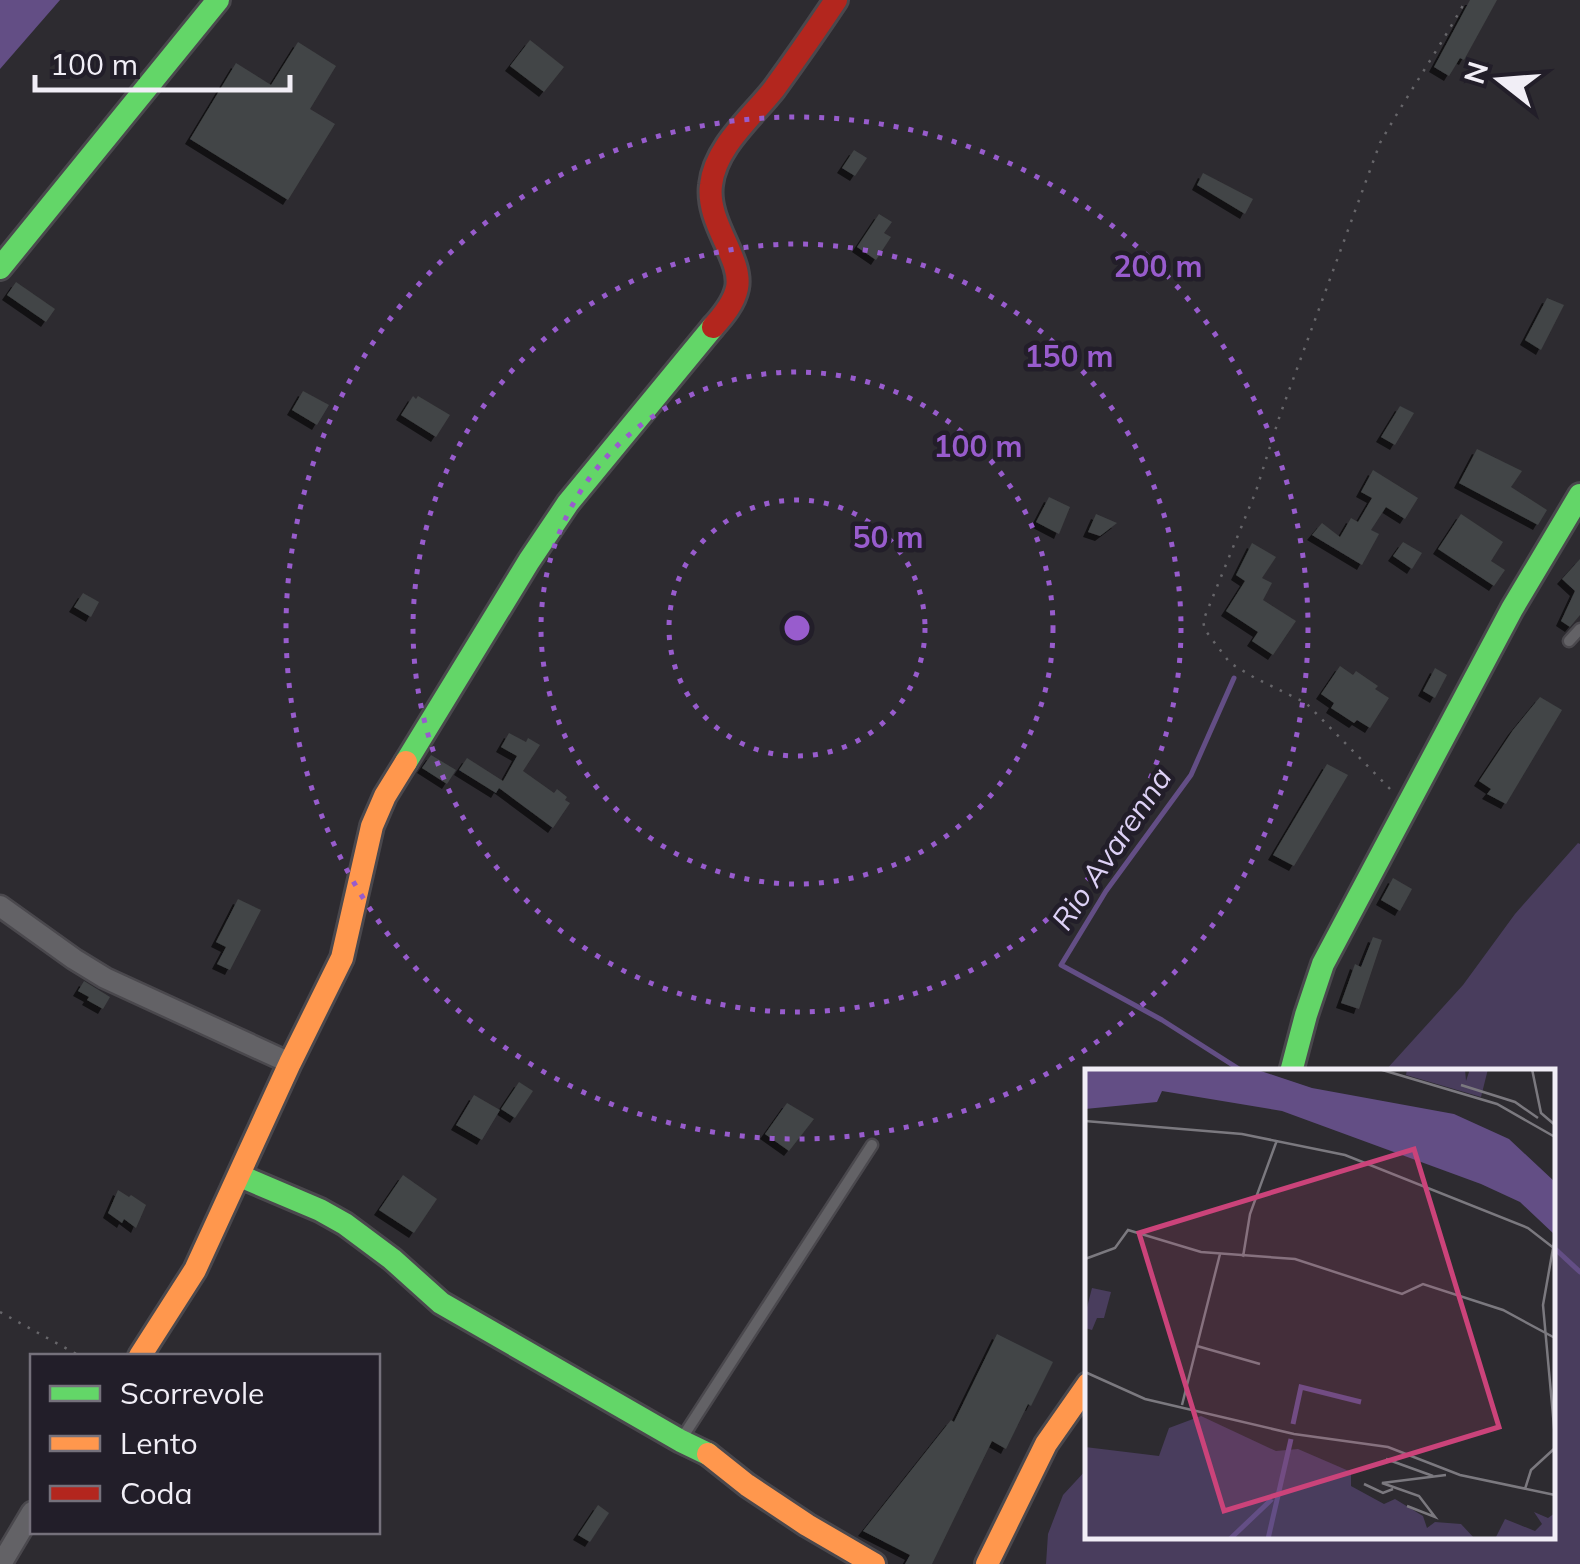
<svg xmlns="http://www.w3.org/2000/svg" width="1580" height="1564" font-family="Mulish,sans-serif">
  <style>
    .green { fill: #493d5d }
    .water { fill: #634e85 }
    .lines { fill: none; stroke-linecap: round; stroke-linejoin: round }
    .stream { stroke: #634e85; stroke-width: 5 }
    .building { fill: #424546; filter: url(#shadow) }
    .lane-casing { stroke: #4a484d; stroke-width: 15 }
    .street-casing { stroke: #4a484d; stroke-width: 25 }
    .fast-casing { stroke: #4a484d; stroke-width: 28 }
    .slow-casing { stroke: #4a484d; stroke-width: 28 }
    .jam-casing { stroke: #4a484d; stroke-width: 28 }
    .path { stroke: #67666a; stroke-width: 2.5; stroke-dasharray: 2.5 8; stroke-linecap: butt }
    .lane { stroke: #636266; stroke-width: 10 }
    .street { stroke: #636266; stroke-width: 20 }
    .fast { stroke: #63d668; stroke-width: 22 }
    .slow { stroke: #ff974d; stroke-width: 22 }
    .jam { stroke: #b3261e; stroke-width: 22 }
    .ring { fill: none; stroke: #985ccd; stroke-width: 5; stroke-dasharray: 5 10 }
    .labels { text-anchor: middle; stroke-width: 9; stroke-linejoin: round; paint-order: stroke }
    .water-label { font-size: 30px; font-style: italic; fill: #ddd1f6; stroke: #221e29 }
    .inset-river { fill: none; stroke: #634e85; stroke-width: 5 }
    .inset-road { fill: none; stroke: #7b797f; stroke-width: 2.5 }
    .view { fill: #cb437a; fill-opacity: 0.15; stroke: #cb437a; stroke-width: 5 }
    .inset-edge { fill: none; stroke: #f1eef6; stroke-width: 5 }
    .centre { fill: #985ccd; stroke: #221e29; stroke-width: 5 }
    .ring-label { font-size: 30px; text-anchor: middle; font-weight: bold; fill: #985ccd; stroke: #221e29; stroke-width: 9; stroke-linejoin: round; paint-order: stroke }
  </style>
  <defs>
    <filter id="shadow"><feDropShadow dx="-5" dy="5" stdDeviation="0" flood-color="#0009"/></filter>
  </defs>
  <rect width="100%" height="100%" fill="#2d2b30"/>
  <path class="green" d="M1578 843 1580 844V1564H1046L1048 1534 1063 1495 1087 1469 1088 1536H1552V1072L1385 1071 1463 985 1515 914Z"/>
  <path class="water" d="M0 0H60L0 69Z"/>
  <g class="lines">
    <g class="stream">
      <path d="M1234 678 1191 775 1106 891 1061 965 1162 1020 1239 1069"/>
      <path d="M1552 1246 1580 1272"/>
    </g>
  </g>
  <g class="building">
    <path d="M1470 0H1497L1464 60 1460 58 1449 76 1434 67Z"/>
    <path d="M530 40 564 67 544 92 510 66Z"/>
    <path d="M298 42 336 66 310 109 335 124 288 200 190 139 236 63 271 85Z"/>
    <path d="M854 150 867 158 855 176 842 168Z"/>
    <path d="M1203 173 1253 199 1245 214 1197 185Z"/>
    <path d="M879 214 892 222 884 233 891 237 876 260 857 247Z"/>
    <path d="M16 282 55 309 46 322 7 295Z"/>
    <path d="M1547 298 1564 305 1541 350 1525 340Z"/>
    <path d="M303 391 329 405 317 425 292 410Z"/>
    <path d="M413 396 416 399 418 396 450 415 436 437 401 415Z"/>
    <path d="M1400 406 1414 413 1395 445 1381 437Z"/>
    <path d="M1477 449 1522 471 1511 487 1547 510 1538 525 1459 483Z"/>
    <path d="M1373 470 1418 498 1405 519 1386 507 1371 530 1379 534 1362 565 1312 535 1322 523 1340 537 1351 518 1358 522 1372 498 1361 492Z"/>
    <path d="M1049 497 1070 507 1059 534 1036 522Z"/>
    <path d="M1096 514 1117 523 1100 536 1088 532Z"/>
    <path d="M1461 514 1503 542 1491 561 1505 570 1494 586 1438 549Z"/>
    <path d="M1403 542 1422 553 1412 569 1393 556Z"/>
    <path d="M1252 543 1276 557 1262 578 1272 583 1263 600 1296 621 1273 655 1252 641 1258 632 1226 611 1245 581 1236 575Z"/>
    <path d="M1580 559V615L1570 627 1561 621 1575 591 1562 579Z"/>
    <path d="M83 593 99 602 91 617 74 607Z"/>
    <path d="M1340 666 1353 675 1356 671 1378 686 1375 689 1389 698 1370 728 1357 720 1354 723 1331 708 1334 703 1321 694Z"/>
    <path d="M1435 668 1447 675 1435 698 1423 691Z"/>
    <path d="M1540 697 1562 710 1506 804 1487 794 1491 789 1479 781 1513 730Z"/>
    <path d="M509 733 526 742 528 738 540 745 523 771 554 793 557 789 567 797 565 800 570 803 553 828 499 788 496 793 459 770 467 758 503 781 517 756 501 747Z"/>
    <path d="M431 755 456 770 447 784 422 768Z"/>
    <path d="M1327 764 1348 775 1294 866 1273 855Z"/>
    <path d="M1393 878 1412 889 1400 911 1381 900Z"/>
    <path d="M238 899 261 910 230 970 217 964 226 947 216 942Z"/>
    <path d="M1373 937 1382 940 1359 1009 1341 1003 1355 964 1361 967Z"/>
    <path d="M84 981 110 997 103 1009 87 1000 89 997 78 991Z"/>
    <path d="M519 1082 533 1091 515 1118 501 1109Z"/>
    <path d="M474 1095 500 1110 482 1140 456 1125Z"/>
    <path d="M787 1103 814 1119 789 1151 765 1134Z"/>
    <path d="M403 1175 437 1199 414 1233 379 1210Z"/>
    <path d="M118 1190 129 1197 131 1195 146 1205 136 1228 124 1219 122 1223 108 1213Z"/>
    <path d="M997 1334 1053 1362 1031 1406 1028 1404 1006 1449 992 1441 932 1564H905L910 1555 863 1531 951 1420 954 1422Z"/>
    <path d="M598 1505 609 1513 590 1542 578 1535Z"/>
  </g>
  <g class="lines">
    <defs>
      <g id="lane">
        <path d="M1569 641 1580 629"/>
        <path d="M682 1438 872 1145"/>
      </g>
      <g id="street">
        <path d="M0 906 74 959 105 978 290 1063"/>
        <path d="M1 1564 32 1512"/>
      </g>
      <g id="fast">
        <path d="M0 268 218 0"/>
        <path d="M406 762 529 561 568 503 713 327"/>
        <path d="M1291 1072 1306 1015 1323 964 1512 609 1580 495"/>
        <path d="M240 1176 320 1210 345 1224 392 1259 441 1303 681 1441 708 1454"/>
      </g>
      <g id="slow">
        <path d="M140 1356 195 1270 290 1063 342 958 372 826 385 796 406 762"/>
        <path d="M708 1454 747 1485 807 1525 874 1564"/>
        <path d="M987 1564 1046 1444 1088 1384"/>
      </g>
      <path id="jam" d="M713 327C723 316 734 303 737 288 743 259 706 223 711 185 715 147 752 117 774 89 795 60 816 30 836 0"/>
    </defs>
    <use href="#lane" class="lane-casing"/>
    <use href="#street" class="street-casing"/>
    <use href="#fast" class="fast-casing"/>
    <use href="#slow" class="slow-casing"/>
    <use href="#jam" class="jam-casing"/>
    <g class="path">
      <path d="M1390 789 1306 703 1255 678 1230 663 1205 630 1203 621 1256 491 1280 415 1380 143C1407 95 1439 49 1466 0"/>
      <path d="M0 1312 80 1356"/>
    </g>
    <use href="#lane" class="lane"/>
    <use href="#street" class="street"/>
    <use href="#fast" class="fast"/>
    <use href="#slow" class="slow"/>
    <use href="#jam" class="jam"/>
  </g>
  <g class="ring">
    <circle cx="797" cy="628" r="128"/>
    <circle cx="797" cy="628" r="256"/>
    <circle cx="797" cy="628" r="384"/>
    <circle cx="797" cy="628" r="511"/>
  </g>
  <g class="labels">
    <g class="water-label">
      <text transform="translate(1112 849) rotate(-56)" y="10">Rio Avarenna</text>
    </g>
  </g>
  <g transform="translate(1085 1069)">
    <rect width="470" height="470" fill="#2d2b30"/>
    <path d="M322 0H380L381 12 385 0H403L396 28 321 6ZM7 219 26 223 19 249H12L7 261 0 259V246ZM116 347 191 382 213 380 257 399 266 403V417L299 435 310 430 338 447 342 459 350 453 376 455 390 470H0V378L74 387 84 359ZM449 443 463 449 470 444V470H410L420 450 450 462 457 455Z" fill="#493d5d"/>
    <path d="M0 0H170L227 19 369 45 424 70 470 113V166L435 133 396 115 197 42 77 22 72 33 0 40Z" fill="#634e85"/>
    <path class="inset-river" d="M208 355 216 318 276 333M145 470 187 430M183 470 206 370"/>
    <path class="inset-road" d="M294 0 412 35 470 68M447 0 456 44 470 56M376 16 430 33 453 49M0 52 157 65 260 86 443 159 470 180M470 168 458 236 470 369M158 188 165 145 192 71M0 190 30 179 43 161 116 183 210 190 317 225 338 215 418 241 470 269M112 277 175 295M0 303 60 330 209 365 303 378 375 406 470 426M97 336 135 185M301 390 348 407M279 415 298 424 308 420M440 420 446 401 470 379M322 437 350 448 334 427 297 414 361 406"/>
    <path class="view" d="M329 80 414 358 139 442 54 164Z"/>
    <rect width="470" height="470" class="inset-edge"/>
  </g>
  <circle cx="797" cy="628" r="15" class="centre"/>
  <g class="ring-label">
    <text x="1158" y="277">200 m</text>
    <text x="1069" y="367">150 m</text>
    <text x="978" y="457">100 m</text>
    <text x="888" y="548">50 m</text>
  </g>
  <rect x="30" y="1354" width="350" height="180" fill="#221e29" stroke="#75717b" stroke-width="2.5"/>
  <rect x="50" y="1386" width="50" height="15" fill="#63d668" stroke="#75717b" stroke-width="2.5"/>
  <text x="120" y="1404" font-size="30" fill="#f1eef6">Scorrevole</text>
  <rect x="50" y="1436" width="50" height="15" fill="#ff974d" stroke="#75717b" stroke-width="2.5"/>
  <text x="120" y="1454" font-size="30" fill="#f1eef6">Lento</text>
  <rect x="50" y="1486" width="50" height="15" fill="#b3261e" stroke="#75717b" stroke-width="2.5"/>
  <text x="120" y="1504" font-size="30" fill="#f1eef6">Coda</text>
  <g transform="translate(1500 80) rotate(287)" stroke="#221e29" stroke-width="8" paint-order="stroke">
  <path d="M0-8L18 38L0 25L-18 38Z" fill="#f1eef6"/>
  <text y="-15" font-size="28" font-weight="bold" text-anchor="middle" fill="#f1eef6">N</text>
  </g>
  <path d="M35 75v15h255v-15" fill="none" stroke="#f1eef6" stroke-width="5"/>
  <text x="50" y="75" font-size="30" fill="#f1eef6" stroke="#221e29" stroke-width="8" paint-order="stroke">100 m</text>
</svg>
